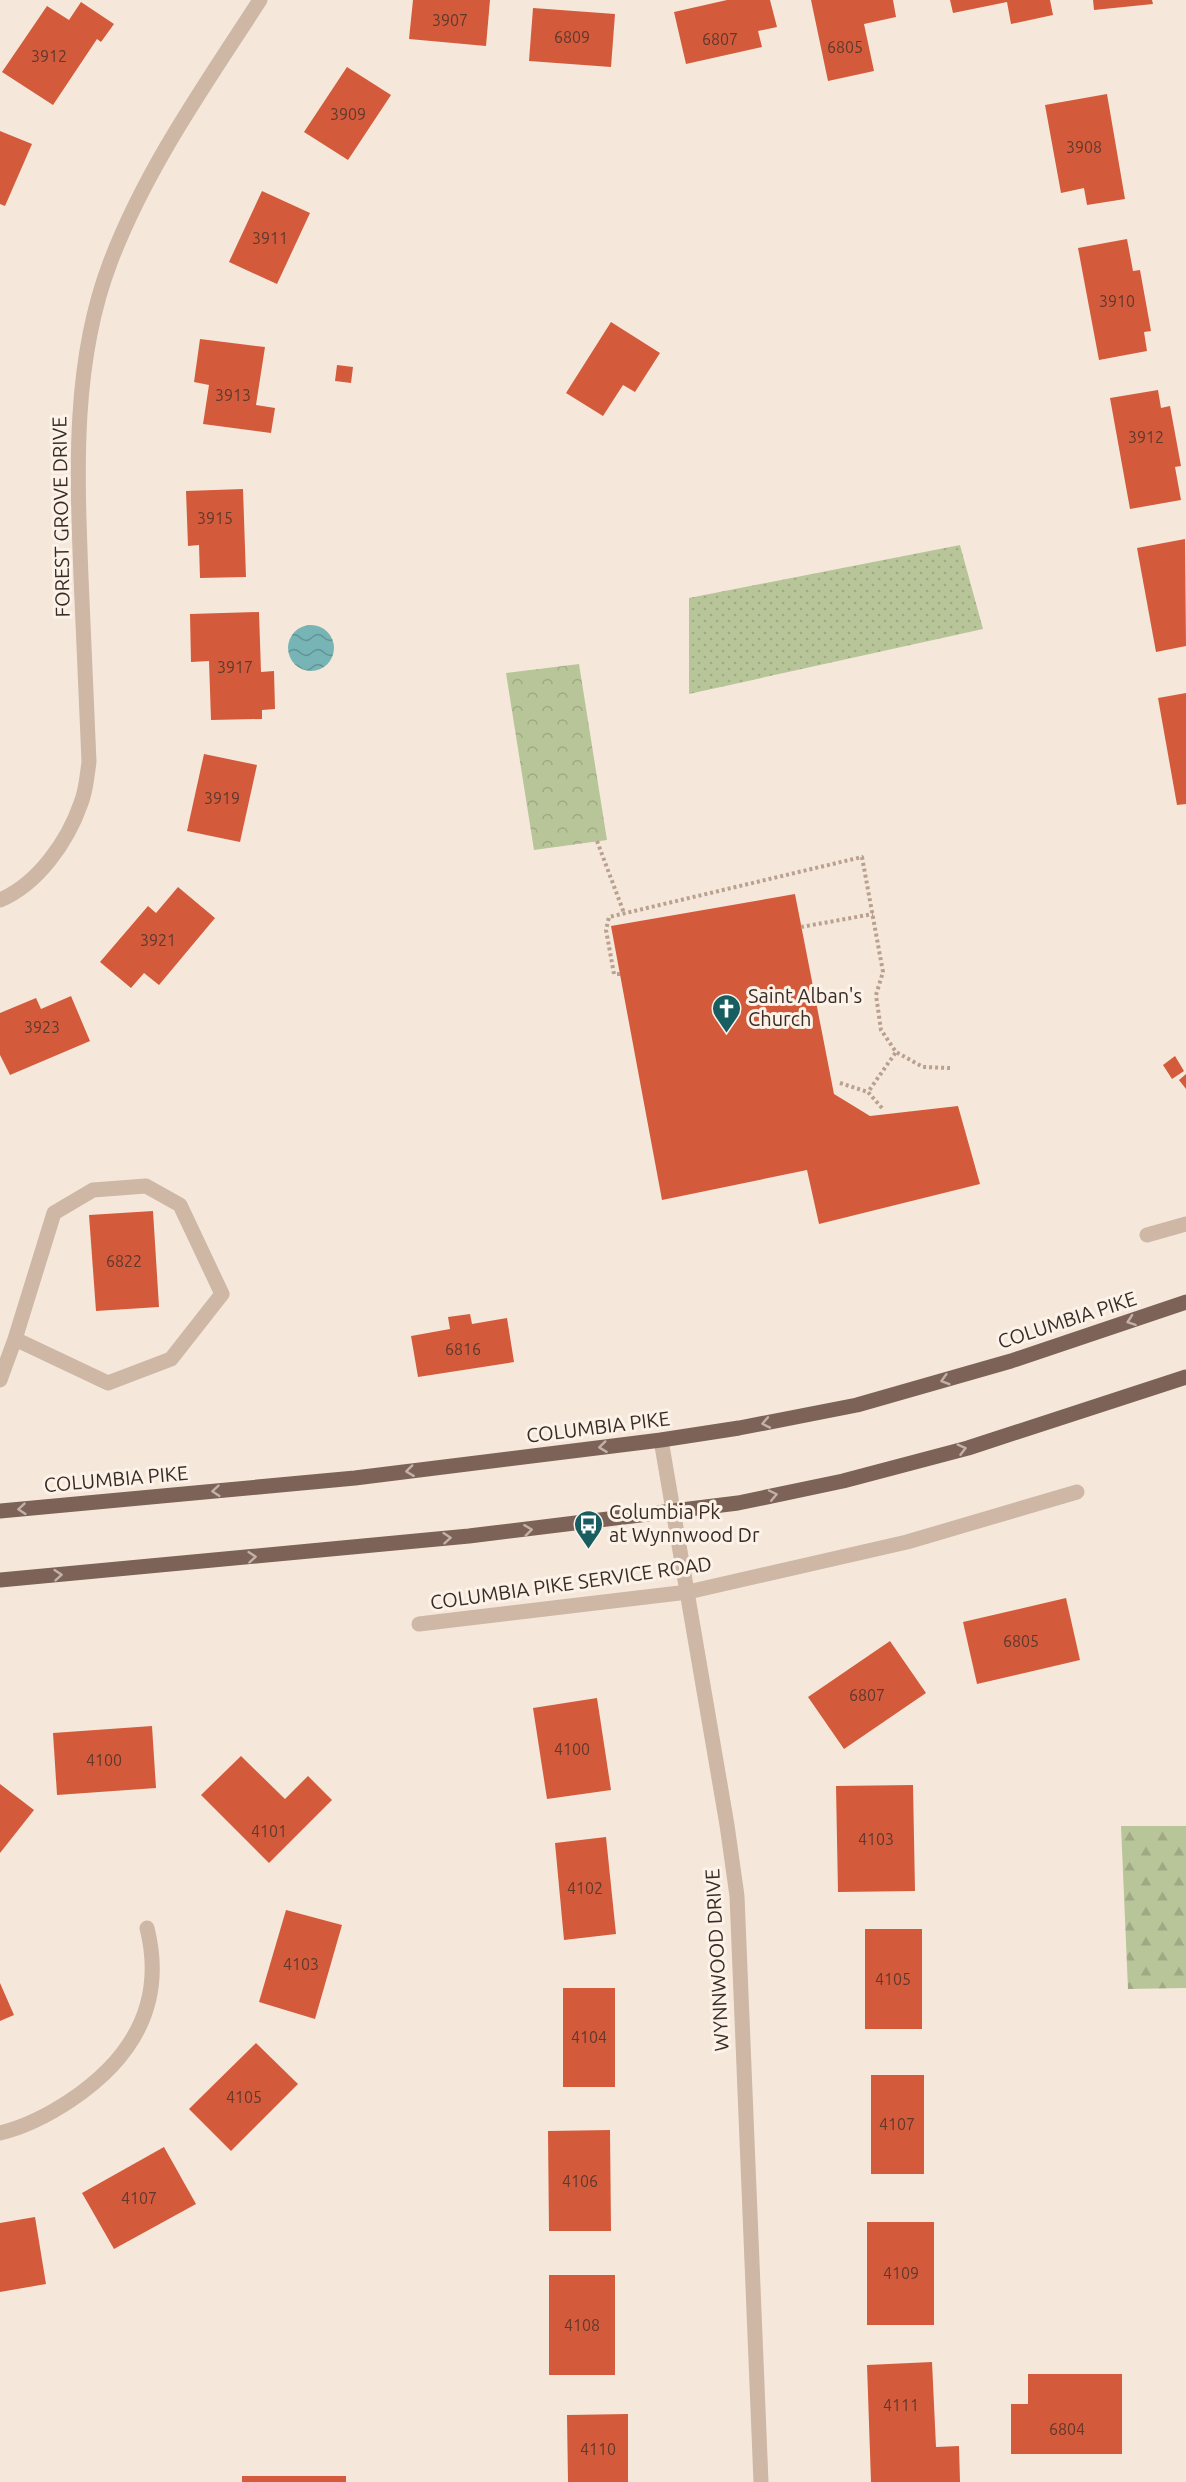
<svg xmlns="http://www.w3.org/2000/svg" width="1186" height="2482" font-family="Ubuntu,sans-serif">
  <style>
    .grass { fill: url(#grass-dots) }
    .forest { fill: url(#forest-firs) }
    .park { fill: url(#park-crowns) }
    .water { fill: url(#water-waves) }
    .building { fill: #d35b3b }
    .lines { fill: none; stroke-linecap: round; stroke-linejoin: round }
    .path { stroke: #baa18f; stroke-width: 4; stroke-dasharray: 3 3; stroke-linecap: butt }
    .service { stroke: #ceb7a5; stroke-width: 15 }
    .minor { stroke: #ceb7a5; stroke-width: 15 }
    .primary { stroke: #7d6257; stroke-width: 15 }
    .oneway { stroke: #c3b1a7 }
    .labels { text-anchor: middle; stroke-width: 6; stroke-linejoin: round; paint-order: stroke }
    .number-label { font-size: 16px; fill: #60382c }
    .street-label { font-size: 20px; fill: #392c27; stroke: #fcf2e8 }
    .poi-label { font-size: 20px; fill: #392c27; stroke: #fcf2e8; text-anchor: start }
  </style>
  <defs>
    <pattern id="grass-dots" width="8" height="8" patternUnits="userSpaceOnUse" patternTransform="scale(1.5)"><rect width="8" height="8" fill="#b8c599"/><path d="M2 2h.1M6 6h.1" fill="none" stroke="#9fa984" stroke-width="1.8" stroke-linecap="round"/></pattern>
    <pattern id="forest-firs" width="22" height="20" patternUnits="userSpaceOnUse" patternTransform="scale(1.5)"><rect width="22" height="20" fill="#b8c599"/><path d="M5 1l3.5 6h-7zM16 11l3.5 6h-7z" fill="#9fa984"/></pattern>
    <pattern id="park-crowns" width="20" height="18" patternUnits="userSpaceOnUse" patternTransform="scale(1.5)"><rect width="20" height="18" fill="#b8c599"/><path d="M2 6a3 3 0 1 1 6 0M12 15a3 3 0 1 1 6 0" fill="none" stroke="#9fa984"/></pattern>
    <pattern id="water-waves" width="16" height="10" patternUnits="userSpaceOnUse" patternTransform="scale(1.5)"><rect width="16" height="10" fill="#77b4b5"/><path d="M0 5q4-4 8 0t8 0" fill="none" stroke="#639393"/></pattern>
  </defs>
  <rect width="100%" height="100%" fill="#f5e8db"/>
  <path class="grass" d="M960 545 983 629 689 694V598Z"/>
  <path class="forest" d="M1121 1826H1186V1988L1128 1989Z"/>
  <path class="park" d="M579 664 607 840 534 850 506 673Z"/>
  <circle class="water" cx="311" cy="648" r="23"/>
  <g class="building">
    <path d="M413 0H490L486 46 409 39Z"/>
    <path d="M727 0H770L777 27 758 31 762 47 686 64 674 12Z"/>
    <path d="M811 0H893L896 17 864 24 874 71 828 81Z"/>
    <path d="M950 0H1050L1053 15 1011 24 1007 2 953 13Z"/>
    <path d="M1093 0H1152L1153 4 1094 10Z"/>
    <path d="M81 2 114 24 101 42 97 39 53 105 2 72 47 6 69 20Z"/>
    <path d="M533 8 615 14 611 67 529 61Z"/>
    <path d="M347 67 391 95 348 160 304 132Z"/>
    <path d="M1107 94 1125 199 1087 205 1084 188 1061 193 1045 105Z"/>
    <path d="M0 131 32 144 5 206 0 204Z"/>
    <path d="M262 191 310 213 277 284 229 262Z"/>
    <path d="M1127 239 1133 271 1140 270 1151 331 1144 332 1147 351 1099 360 1078 248Z"/>
    <path d="M611 322 660 353 635 392 623 385 603 416 566 393Z"/>
    <path d="M200 339 265 347 256 405 275 408 271 433 203 424 209 385 194 382Z"/>
    <path d="M337 365 353 367 351 383 335 381Z"/>
    <path d="M1158 390 1161 408 1170 406 1181 466 1175 467 1181 500 1130 509 1110 398Z"/>
    <path d="M243 489 246 577 200 578 199 545 188 546 186 491Z"/>
    <path d="M1185 539 1186 646 1156 652 1137 548Z"/>
    <path d="M259 612 261 672 274 671 275 709 262 710V719L211 720 209 661 191 662 190 614Z"/>
    <path d="M1186 693V804L1177 805 1158 698Z"/>
    <path d="M204 754 257 765 240 842 187 831Z"/>
    <path d="M178 887 215 918 159 985 144 973 131 988 100 962 148 906 156 913Z"/>
    <path d="M795 894 834 1094 870 1116 958 1106 980 1184 819 1224 807 1170 662 1200 611 926Z"/>
    <path d="M71 996 90 1041 10 1075 0 1055V1013L36 998 41 1009Z"/>
    <path d="M1175 1056 1184 1071 1172 1079 1163 1065Z"/>
    <path d="M1186 1074V1089L1179 1080Z"/>
    <path d="M153 1211 159 1307 96 1311 89 1215Z"/>
    <path d="M470 1314 472 1324 507 1318 514 1362 418 1377 411 1336 450 1329 448 1317Z"/>
    <path d="M1066 1598 1080 1660 977 1684 963 1622Z"/>
    <path d="M890 1641 926 1693 844 1749 808 1697Z"/>
    <path d="M597 1698 611 1790 547 1799 533 1708Z"/>
    <path d="M152 1726 156 1788 57 1795 53 1733Z"/>
    <path d="M241 1756 285 1799 308 1776 332 1800 269 1863 201 1795Z"/>
    <path d="M0 1784 34 1810 0 1853Z"/>
    <path d="M913 1785 915 1891 838 1892 836 1786Z"/>
    <path d="M606 1837 616 1934 564 1940 555 1843Z"/>
    <path d="M286 1910 342 1925 315 2019 259 2002Z"/>
    <rect x="865" y="1929" width="57" height="100"/>
    <path d="M0 1983 14 2015 0 2021Z"/>
    <rect x="563" y="1988" width="52" height="99"/>
    <path d="M256 2043 298 2084 231 2151 189 2109Z"/>
    <rect x="871" y="2075" width="53" height="99"/>
    <path d="M610 2130 611 2231H549L548 2131Z"/>
    <path d="M164 2147 196 2204 114 2249 82 2193Z"/>
    <path d="M35 2217 46 2284 0 2292V2223Z"/>
    <rect x="867" y="2222" width="67" height="103"/>
    <rect x="549" y="2275" width="66" height="100"/>
    <path d="M932 2362 936 2447 959 2446 960 2482H871L867 2365Z"/>
    <path d="M1028 2374H1122V2454H1011V2404H1028Z"/>
    <path d="M628 2414V2482H568L567 2415Z"/>
    <rect x="242" y="2476" width="104" height="6"/>
  </g>
  <g class="lines">
    <g class="path">
      <path d="M597 841 624 913"/>
      <path d="M801 927 873 914"/>
      <path d="M620 974H614L606 930 609 917 862 857 883 972 876 995 881 1030 896 1052 923 1067 950 1068"/>
      <path d="M840 1083 868 1092"/>
      <path d="M882 1108 868 1092 896 1052"/>
    </g>
    <path class="service" d="M0 1380 15 1339 54 1213 93 1190 146 1186 180 1205 222 1294 171 1359 108 1383 15 1339"/>
    <g class="minor">
      <path d="M0 900C38 884 68 841 81 803 86 791 87 776 89 762 86 700 84 639 81 577 77 472 72 363 110 263 146 168 205 85 260 0"/>
      <path d="M1147 1235 1186 1224"/>
      <path d="M661 1440 727 1825 737 1896 761 2482"/>
      <path d="M419 1624 688 1592 907 1542 1077 1492"/>
      <path d="M0 2133C25 2127 50 2114 71 2100 132 2059 166 2004 147 1928"/>
    </g>
    <g class="primary">
      <path d="M0 1511 355 1478 661 1440 739 1428 857 1405 1011 1361 1186 1302"/>
      <path d="M0 1580 469 1536 738 1503 843 1481 968 1448 1186 1377"/>
    </g>
  </g>
  <defs><path id="oneway-chevron" d="M-2-3.5L2.5 0L-2 3.5" fill="none" stroke-width="1.6" stroke-linecap="round" stroke-linejoin="round" transform="scale(1.5)"/></defs>
  <g class="oneway">
    <use href="#oneway-chevron" transform="translate(1131 1321) rotate(161)"/>
    <use href="#oneway-chevron" transform="translate(945 1380) rotate(164)"/>
    <use href="#oneway-chevron" transform="translate(766 1423) rotate(169)"/>
    <use href="#oneway-chevron" transform="translate(603 1447) rotate(173)"/>
    <use href="#oneway-chevron" transform="translate(962 1449) rotate(-15)"/>
    <use href="#oneway-chevron" transform="translate(410 1471) rotate(173)"/>
    <use href="#oneway-chevron" transform="translate(216 1491) rotate(175)"/>
    <use href="#oneway-chevron" transform="translate(773 1495) rotate(-12)"/>
    <use href="#oneway-chevron" transform="translate(22 1509) rotate(175)"/>
    <use href="#oneway-chevron" transform="translate(528 1530) rotate(-7)"/>
    <use href="#oneway-chevron" transform="translate(447 1538) rotate(-5)"/>
    <use href="#oneway-chevron" transform="translate(252 1557) rotate(-5)"/>
    <use href="#oneway-chevron" transform="translate(58 1575) rotate(-5)"/>
  </g>
  <defs>
    <symbol id="church-pin" viewBox="-11 -11 22 30"><path d="M0 17L-7.5 6A9.5 9.5 0 1 1 7.5 6Z" fill="#185d60" stroke="#fcf2e8"/><path d="M-1.2-6h2.4v3.5h3.3v2.4h-3.3V6h-2.4V-.1h-3.3v-2.4h3.3Z" fill="#fff"/></symbol>
    <symbol id="bus-pin" viewBox="-11 -11 22 30"><path d="M0 17L-7.5 6A9.5 9.5 0 1 1 7.5 6Z" fill="#185d60" stroke="#fcf2e8"/><path d="M-5-6H5V4H4V6H2V4H-2V6H-4V4H-5ZM-3.5-4V0h7V-4ZM-3.5 1.2v1.5H-2V1.2ZM2 1.2v1.5H3.5V1.2Z" fill="#fff"/></symbol>
  </defs>
  <g fill-rule="evenodd">
    <use href="#church-pin" x="710" y="992" width="33" height="45"/>
    <use href="#bus-pin" x="572" y="1508" width="33" height="45"/>
  </g>
  <g class="labels">
    <g class="number-label">
      <text x="450" y="26">3907</text>
      <text x="572" y="43">6809</text>
      <text x="720" y="45">6807</text>
      <text x="845" y="53">6805</text>
      <text x="49" y="62">3912</text>
      <text x="348" y="120">3909</text>
      <text x="1084" y="153">3908</text>
      <text x="270" y="244">3911</text>
      <text x="1117" y="307">3910</text>
      <text x="233" y="401">3913</text>
      <text x="1146" y="443">3912</text>
      <text x="215" y="524">3915</text>
      <text x="235" y="673">3917</text>
      <text x="222" y="804">3919</text>
      <text x="158" y="946">3921</text>
      <text x="42" y="1033">3923</text>
      <text x="124" y="1267">6822</text>
      <text x="463" y="1355">6816</text>
      <text x="1021" y="1647">6805</text>
      <text x="867" y="1701">6807</text>
      <text x="572" y="1755">4100</text>
      <text x="104" y="1766">4100</text>
      <text x="269" y="1837">4101</text>
      <text x="876" y="1845">4103</text>
      <text x="585" y="1894">4102</text>
      <text x="301" y="1970">4103</text>
      <text x="893" y="1985">4105</text>
      <text x="589" y="2043">4104</text>
      <text x="244" y="2103">4105</text>
      <text x="897" y="2130">4107</text>
      <text x="580" y="2187">4106</text>
      <text x="139" y="2204">4107</text>
      <text x="901" y="2279">4109</text>
      <text x="582" y="2331">4108</text>
      <text x="901" y="2411">4111</text>
      <text x="1067" y="2435">6804</text>
      <text x="598" y="2455">4110</text>
    </g>
    <g class="street-label">
      <text transform="translate(61 517) rotate(-91)" y="7">FOREST GROVE DRIVE</text>
      <text transform="translate(1067 1320) rotate(-18)" y="7">COLUMBIA PIKE</text>
      <text transform="translate(598 1427) rotate(-7)" y="7">COLUMBIA PIKE</text>
      <text transform="translate(116 1479) rotate(-5)" y="7">COLUMBIA PIKE</text>
      <text transform="translate(571 1583) rotate(-8)" y="7">COLUMBIA PIKE SERVICE ROAD</text>
      <text transform="translate(717 1960) rotate(-93)" y="7">WYNNWOOD DRIVE</text>
    </g>
    <g class="poi-label">
      <text x="748" y="1003">Saint Alban's<tspan x="748" dy="23">Church</tspan></text>
      <text x="609" y="1519">Columbia Pk<tspan x="609" dy="23">at Wynnwood Dr</tspan></text>
    </g>
  </g>
</svg>
